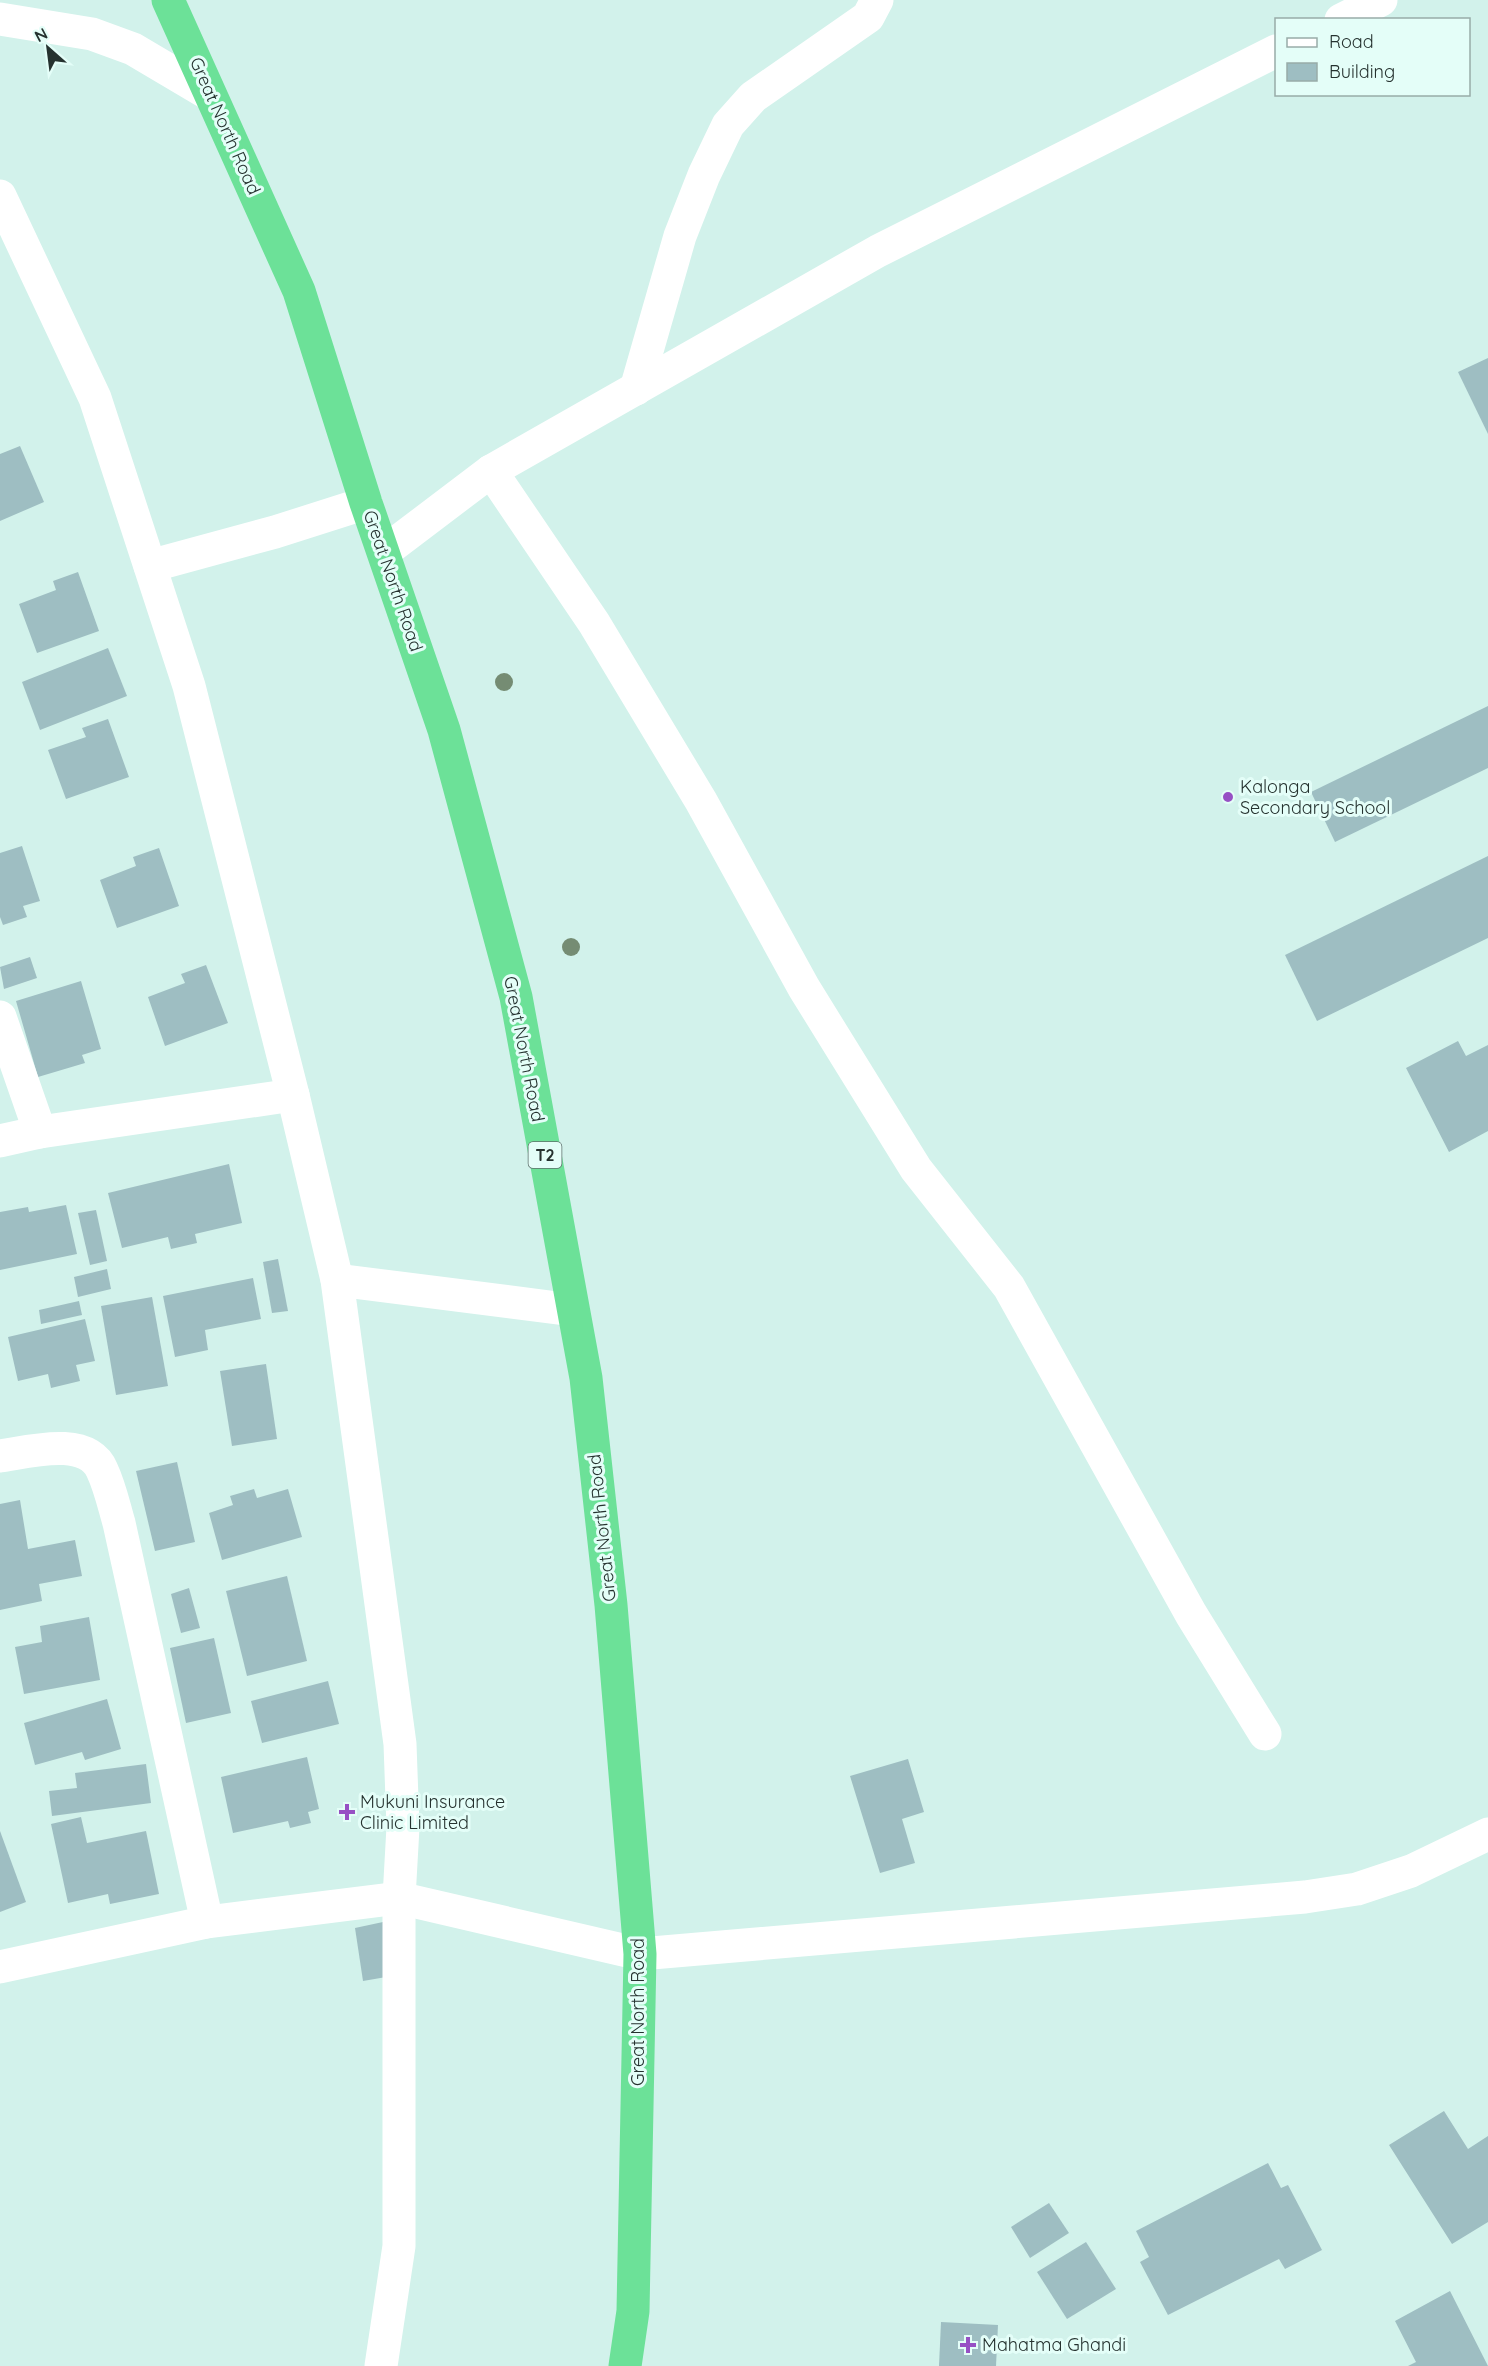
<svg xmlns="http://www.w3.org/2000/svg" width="1488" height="2366" font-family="Quicksand,sans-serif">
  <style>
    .building { fill: #9ebec2 }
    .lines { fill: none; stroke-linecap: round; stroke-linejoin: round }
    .street { stroke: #fff; stroke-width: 33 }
    .highway { stroke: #6ce198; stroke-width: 33 }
    .tree { fill: #758c73 }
    .poi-dot { fill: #9750c4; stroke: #e4fef8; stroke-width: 2 }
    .labels { text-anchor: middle; stroke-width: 6; stroke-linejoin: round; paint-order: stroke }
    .shield { fill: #e4fef8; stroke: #5e6f6b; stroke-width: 1.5 }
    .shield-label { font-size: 16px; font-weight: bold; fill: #25322f }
    .street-label { font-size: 18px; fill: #25322f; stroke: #e4fef8 }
    .poi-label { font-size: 18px; fill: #25322f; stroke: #e4fef8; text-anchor: start }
  </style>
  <rect width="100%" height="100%" fill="#d2f2eb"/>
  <g class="building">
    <path d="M1488 358V434L1458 372Z"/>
    <path d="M20 446 44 502 0 521V454Z"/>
    <path d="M78 572 99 631 37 653 19 604 56 590 53 581Z"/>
    <path d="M108 648 127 696 40 730 22 682Z"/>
    <path d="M1488 706V768L1335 842 1311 792Z"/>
    <path d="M108 719 129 777 66 799 48 750 86 737 82 728Z"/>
    <path d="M22 846 40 901 23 906 27 917 3 925 0 917V853Z"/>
    <path d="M159 848 179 906 117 928 100 880 136 866 133 857Z"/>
    <path d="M1488 856V938L1317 1021 1285 955Z"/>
    <path d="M30 957 37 978 4 989 0 967Z"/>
    <path d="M206 965 228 1023 165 1046 148 997 185 983 181 974Z"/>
    <path d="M81 981 101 1049 82 1055 85 1063 38 1077 16 1001Z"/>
    <path d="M1458 1041 1466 1056 1488 1045V1131L1449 1152 1406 1068Z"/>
    <path d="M229 1164 242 1223 195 1234 197 1243 171 1249 168 1237 122 1248 108 1193Z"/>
    <path d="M66 1205 77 1254 0 1270V1212L28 1207 29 1212Z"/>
    <path d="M96 1210 107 1261 90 1265 78 1213Z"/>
    <path d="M278 1259 288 1311 272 1313 263 1262Z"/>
    <path d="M107 1269 111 1289 78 1297 74 1277Z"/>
    <path d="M253 1278 261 1319 205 1330 208 1350 175 1357 163 1296Z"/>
    <path d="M152 1297 168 1386 116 1395 101 1306Z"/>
    <path d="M79 1301 82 1315 41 1324 39 1310Z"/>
    <path d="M85 1319 95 1361 76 1365 80 1381 51 1388 48 1374 18 1381 8 1337Z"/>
    <path d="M266 1364 277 1439 232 1446 220 1371Z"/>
    <path d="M177 1462 195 1542 155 1551 136 1471Z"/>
    <path d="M254 1489 257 1498 288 1489 302 1537 222 1560 209 1513 233 1505 230 1496Z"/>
    <path d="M20 1500 28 1549 75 1540 82 1576 39 1584 42 1601 0 1610V1504Z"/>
    <path d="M287 1576 307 1661 247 1676 226 1591Z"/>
    <path d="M189 1588 200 1628 181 1633 171 1594Z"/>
    <path d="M89 1617 100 1680 24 1694 15 1647 42 1642 40 1626Z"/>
    <path d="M214 1638 231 1713 186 1723 170 1648Z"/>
    <path d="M328 1681 339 1724 262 1743 251 1701Z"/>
    <path d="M107 1699 121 1749 85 1760 82 1752 35 1765 24 1723Z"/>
    <path d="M307 1757 319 1809 308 1812 311 1823 290 1828 288 1821 233 1833 221 1777Z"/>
    <path d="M908 1759 924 1812 902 1819 915 1863 880 1873 850 1776Z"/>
    <path d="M146 1764 151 1803 52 1816 49 1791 77 1788 75 1773Z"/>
    <path d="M81 1817 87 1843 146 1831 159 1894 110 1904 108 1894 68 1903 51 1824Z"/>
    <path d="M0 1831 26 1902 0 1912Z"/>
    <path d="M383 1922 392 1976 363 1981 355 1928Z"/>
    <path d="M1444 2111 1468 2149 1488 2136V2222L1452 2244 1389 2145Z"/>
    <path d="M1268 2163 1281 2188 1288 2185 1322 2250 1285 2269 1279 2259 1168 2315 1140 2262 1149 2257 1136 2231Z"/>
    <path d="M1049 2203 1069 2233 1030 2258 1011 2227Z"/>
    <path d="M1086 2242 1116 2289 1067 2319 1037 2272Z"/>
    <path d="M1450 2291 1488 2366H1408L1416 2362 1395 2321Z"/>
    <path d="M941 2322 998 2325 996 2366H939Z"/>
  </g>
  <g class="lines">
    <g class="street">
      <path d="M0 19 92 34 133 49 209 94"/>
      <path d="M1341 20 1381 0"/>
      <path d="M0 196 95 398 189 686 293 1095 337 1280 400 1744 403 1827 399 1898V2246L381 2366"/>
      <path d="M636 389 680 236 704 175 728 125 753 97 868 17 877 0"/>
      <path d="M491 471 594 623 701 801 804 988 916 1169 1009 1287 1191 1614 1265 1734"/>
      <path d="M384 552 491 471 878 251 1276 51"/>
      <path d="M150 566 275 532 366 503"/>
      <path d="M0 1017 40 1132"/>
      <path d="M0 1141 40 1132 293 1095"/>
      <path d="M337 1280 573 1310"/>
      <path d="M0 1456C28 1452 87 1435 102 1470 110 1487 114 1506 119 1523L207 1922"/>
      <path d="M0 1967 207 1922 399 1898 640 1954 1305 1897 1357 1889 1411 1871 1488 1834"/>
    </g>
    <path class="highway" d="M168 0 299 291 366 503 444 730 516 997 586 1378 611 1605 640 1954 633 2311 625 2366"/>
  </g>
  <g class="tree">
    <circle cx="504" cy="682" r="9"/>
    <circle cx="571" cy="947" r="9"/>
  </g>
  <g class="poi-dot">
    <circle cx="1228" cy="797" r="6"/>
    <path d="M344 1803h6v6h6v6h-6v6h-6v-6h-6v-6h6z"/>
    <path d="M965 2336h6v6h6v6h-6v6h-6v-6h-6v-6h6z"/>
  </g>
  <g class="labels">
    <rect class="shield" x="528.5" y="1142" width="33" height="26" rx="4.5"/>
    <g class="shield-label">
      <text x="545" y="1161">T2</text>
    </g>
    <g class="street-label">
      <text transform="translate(225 126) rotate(66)" y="6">Great North Road</text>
      <text transform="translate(393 581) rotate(71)" y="6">Great North Road</text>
      <text transform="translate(524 1049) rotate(79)" y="6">Great North Road</text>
      <text transform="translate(602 1528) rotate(-96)" y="6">Great North Road</text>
      <text transform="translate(638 2012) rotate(-90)" y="6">Great North Road</text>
    </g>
    <g class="poi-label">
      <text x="1240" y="793">Kalonga<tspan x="1240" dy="21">Secondary School</tspan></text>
      <text x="360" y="1808">Mukuni Insurance<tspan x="360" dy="21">Clinic Limited</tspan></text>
      <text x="982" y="2351">Mahatma Ghandi</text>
    </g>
  </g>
  <rect x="1275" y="18" width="195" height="78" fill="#e4fef8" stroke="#98aca8" stroke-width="1.5"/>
  <rect x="1287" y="38" width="30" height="9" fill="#ffffff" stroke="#98aca8" stroke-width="1.5"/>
  <text x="1329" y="48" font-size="18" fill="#25322f">Road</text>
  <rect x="1287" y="63" width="30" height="18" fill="#9ebec2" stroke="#98aca8" stroke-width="1.5"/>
  <text x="1329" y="78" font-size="18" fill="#25322f">Building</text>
  <g transform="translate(48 48) rotate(332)" stroke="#e4fef8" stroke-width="4.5" paint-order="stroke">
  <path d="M0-4.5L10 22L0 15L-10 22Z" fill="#25322f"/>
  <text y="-9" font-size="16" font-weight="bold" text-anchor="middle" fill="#25322f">N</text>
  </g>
</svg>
